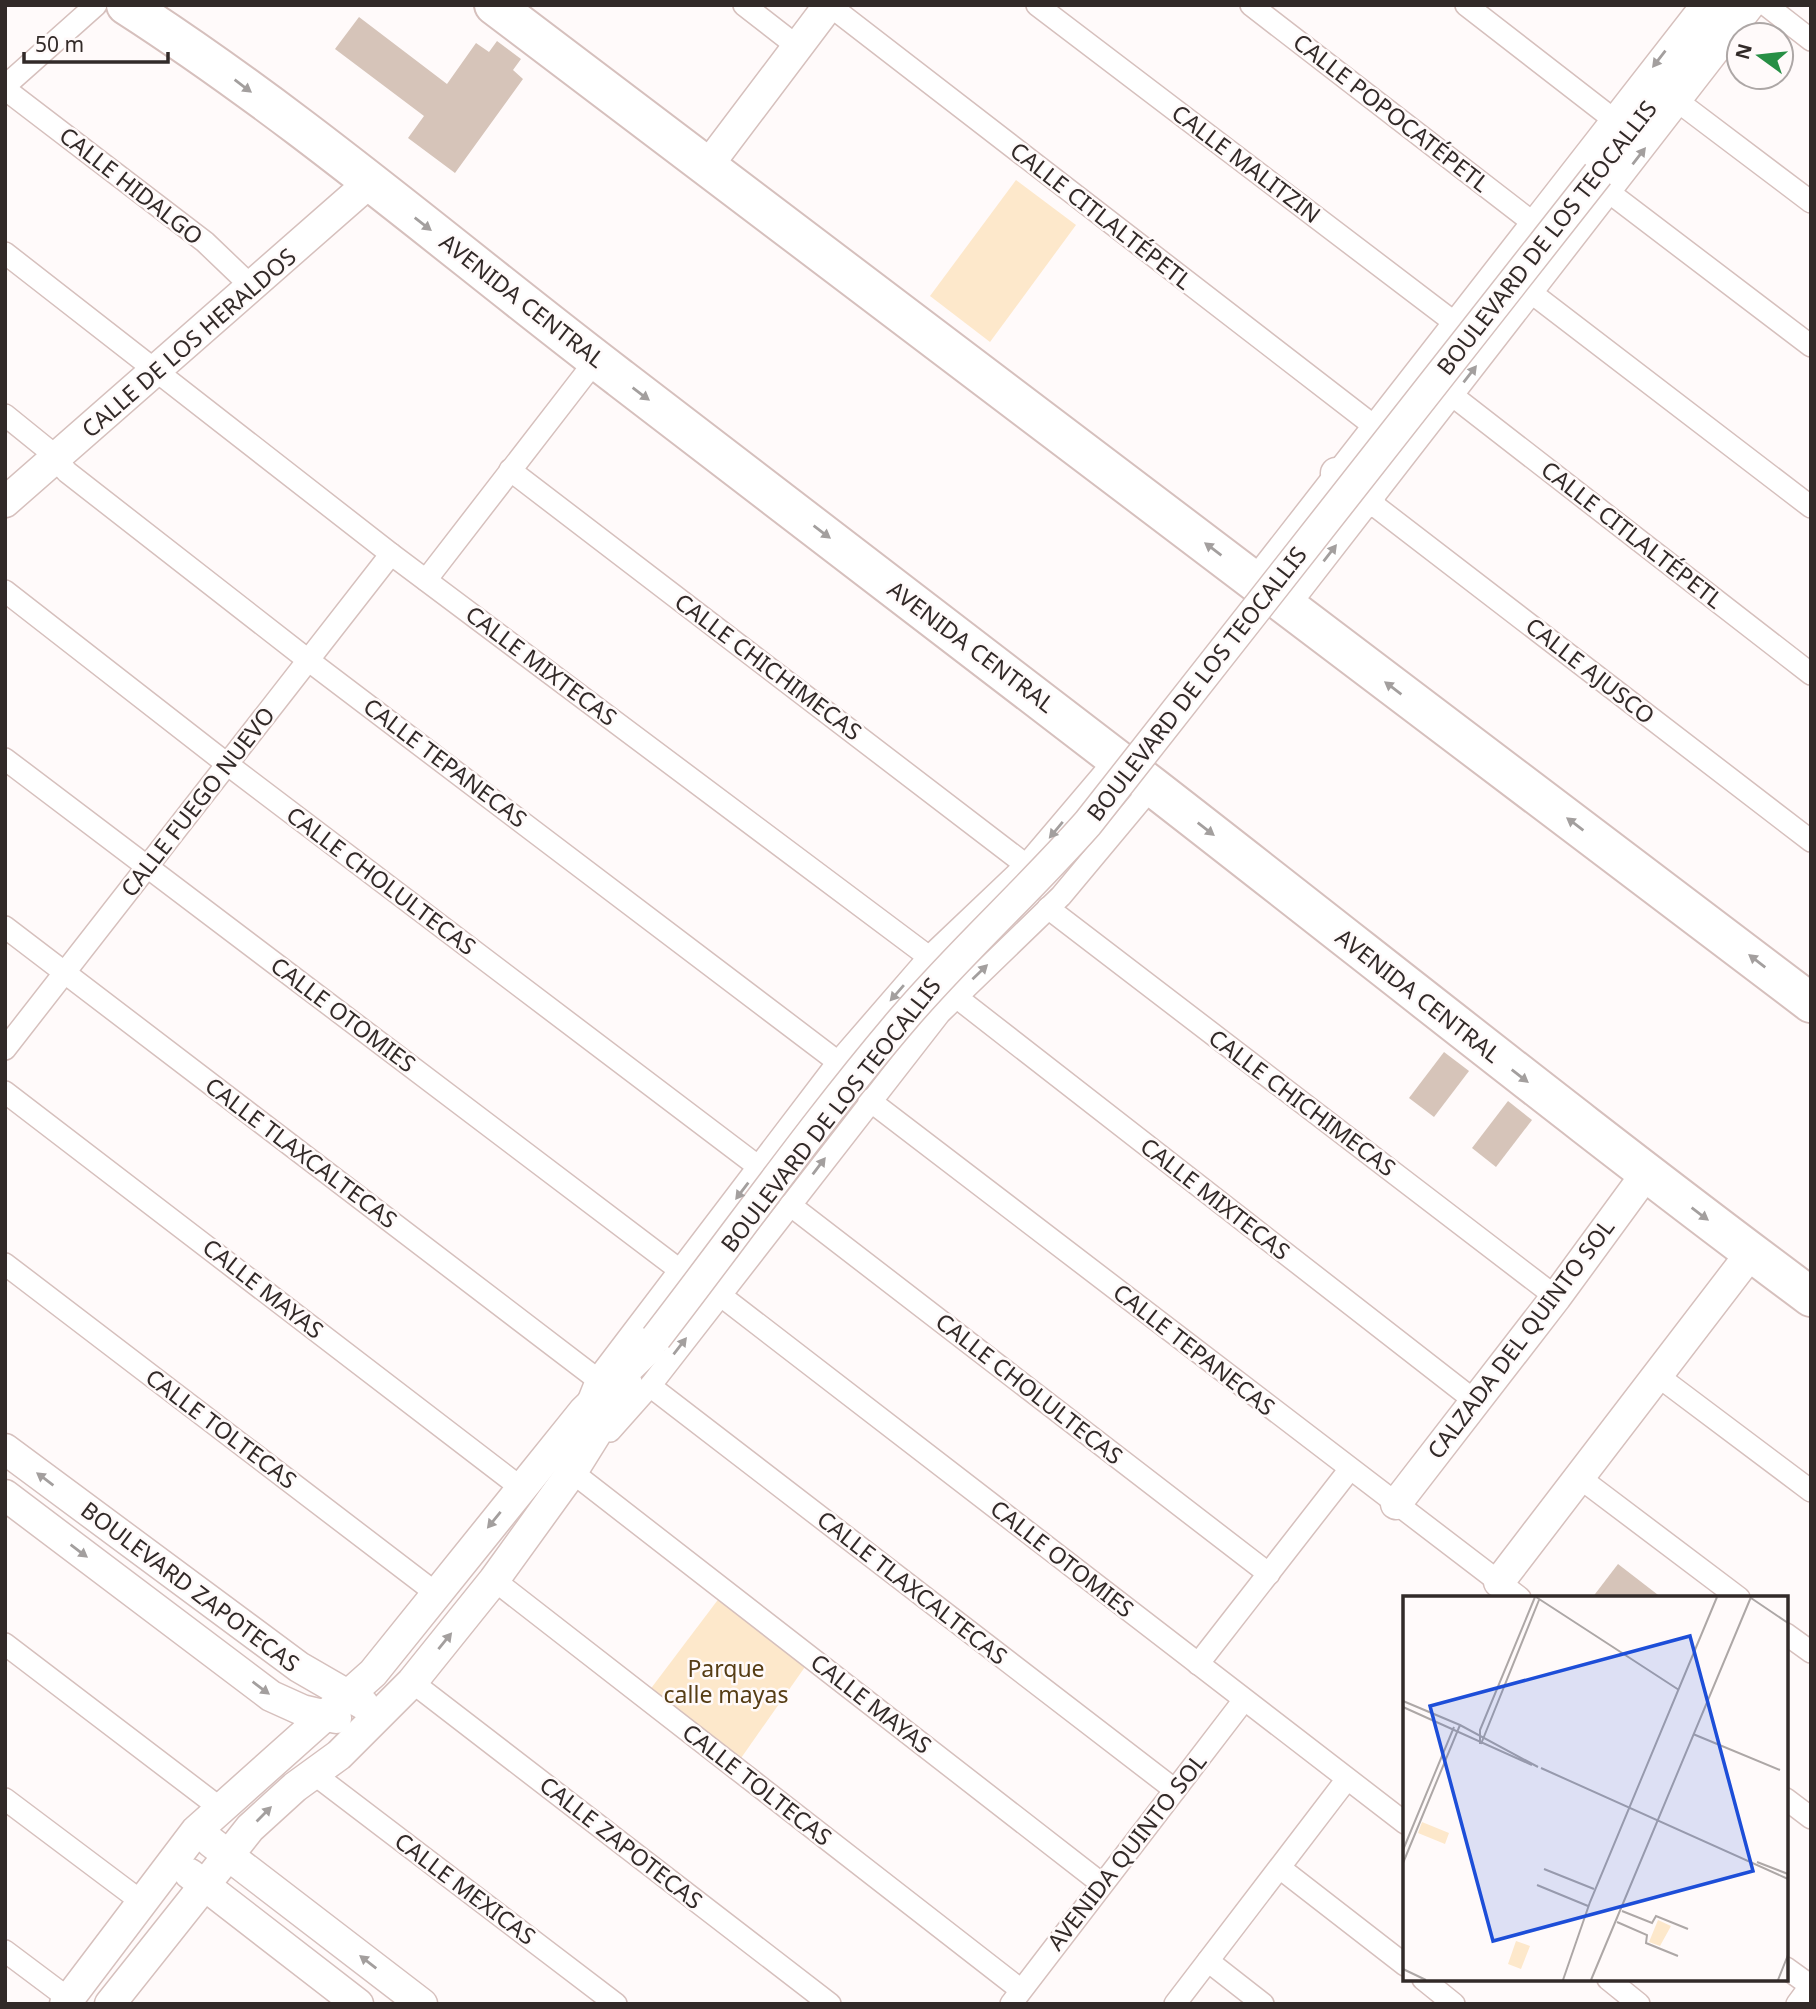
<svg xmlns="http://www.w3.org/2000/svg" width="1816" height="2009" font-family="'Noto Sans',sans-serif">
  <style>
    .green { fill: #fde8cb }
    .building { fill: #d6c4b9 }
    .lines { fill: none; stroke-linecap: round; stroke-linejoin: round }
    .street-casing { stroke: #d6c0bd; stroke-width: 24 }
    .secondary-casing { stroke: #d6c0bd; stroke-width: 33 }
    .highway-casing { stroke: #d6c0bd; stroke-width: 42 }
    .street { stroke: #fff; stroke-width: 21 }
    .secondary { stroke: #fff; stroke-width: 30 }
    .highway { stroke: #fff; stroke-width: 38 }
    .secondary-bridge-casing { stroke: #d6c0bd; stroke-width: 33; stroke-linecap: butt }
    .secondary-bridge { stroke: #fff; stroke-width: 30 }
    .oneway { fill: #a39f9e }
    .labels { text-anchor: middle; stroke-width: 5; stroke-linejoin: round; paint-order: stroke }
    .street-label { font-size: 23px; fill: #322a28; stroke: #fffafa }
    .park-label { font-size: 23px; fill: #563d14; stroke: #fffafa }
    .inset-road { fill: none; stroke: #ada7a6; stroke-width: 2 }
    .view { fill: #1d4ed8; fill-opacity: 0.15; stroke: #1d4ed8; stroke-width: 3.5 }
    .inset-edge { fill: none; stroke: #322a28; stroke-width: 3.5 }
  </style>
  <rect width="100%" height="100%" fill="#fffafa"/>
  <g class="green">
    <path d="M1016 180 1076 225 990 342 930 296Z"/>
    <path d="M720 1597 807 1664 739 1761 646 1695Z"/>
  </g>
  <g class="building">
    <path d="M359 17 447 84 476 43 489 52 497 41 521 59 513 70 523 79 455 173 408 138 424 116 335 49Z"/>
    <path d="M1444 1052 1469 1071 1434 1117 1409 1098Z"/>
    <path d="M1508 1101 1532 1120 1496 1167 1472 1148Z"/>
    <path d="M1618 1564 1662 1598H1592Z"/>
  </g>
  <g class="lines">
    <defs>
      <g id="street">
        <path d="M744 5 798 47"/>
        <path d="M829 5 1374 426"/>
        <path d="M1037 5 1455 323"/>
        <path d="M1251 5 1532 222"/>
        <path d="M1466 5 1613 119"/>
        <path d="M1766 5 1811 40"/>
        <path d="M5 86 96 5"/>
        <path d="M5 89 205 242 252 287"/>
        <path d="M1680 103 1811 202"/>
        <path d="M1610 193 1811 346"/>
        <path d="M5 253 391 554 929 957"/>
        <path d="M1533 294 1811 507"/>
        <path d="M1453 396 1811 674"/>
        <path d="M5 415 47 449 67 472 308 660 838 1062"/>
        <path d="M510 470 1026 865"/>
        <path d="M1370 502 1811 841"/>
        <path d="M426 580 596 360"/>
        <path d="M1253 580 1701 5"/>
        <path d="M5 591 227 764 760 1168"/>
        <path d="M1288 607 1755 5"/>
        <path d="M5 759 681 1271"/>
        <path d="M1048 908 1556 1297"/>
        <path d="M5 927 597 1379"/>
        <path d="M955 996 1475 1401"/>
        <path d="M5 1049 391 554"/>
        <path d="M5 1092 520 1487"/>
        <path d="M869 1100 1520 1598"/>
        <path d="M790 1205 1269 1574"/>
        <path d="M5 1264 437 1594"/>
        <path d="M720 1295 1405 1823"/>
        <path d="M1658 1376 1811 1491"/>
        <path d="M650 1386 1175 1790"/>
        <path d="M589 1399 597 1379 838 1062 929 957 1026 865 1116 759"/>
        <path d="M610 1431 650 1386 940 1013 1061 896 1152 787"/>
        <path d="M581 1463 572 1472 1102 1884"/>
        <path d="M1580 1478 1739 1598"/>
        <path d="M494 1580 1021 1990"/>
        <path d="M1786 1634 1811 1652"/>
        <path d="M5 1644 220 1808"/>
        <path d="M1198 1664 1350 1469"/>
        <path d="M412 1682 830 2004"/>
        <path d="M314 1774 616 2004"/>
        <path d="M5 1799 142 1902"/>
        <path d="M1786 1799 1811 1818"/>
        <path d="M1280 1868 1405 1965"/>
        <path d="M5 1951 69 1999"/>
        <path d="M1208 1961 1263 2004"/>
        <path d="M1786 1968 1811 1986"/>
        <path d="M1423 1979 1454 2004"/>
        <path d="M1608 1979 1639 2004"/>
        <path d="M1011 2004 1244 1700"/>
        <path d="M1175 2004 1347 1779"/>
        <path d="M1797 2004 1811 1985"/>
      </g>
      <g id="secondary">
        <path d="M706 168 829 5"/>
        <path d="M1598 174 1728 5"/>
        <path d="M1336 473 1337 487 1356 503 1370 502"/>
        <path d="M5 502 370 182"/>
        <path d="M5 1449 299 1667 363 1704"/>
        <path d="M5 1495 271 1696 302 1710 336 1718"/>
        <path d="M1396 1504 1556 1297 1646 1174"/>
        <path d="M1499 1582 1751 1253"/>
        <path d="M211 1842 422 2004"/>
        <path d="M190 1874 358 2004"/>
        <path d="M65 2004 196 1831 373 1673 584 1411 650 1347"/>
        <path d="M110 2004 250 1828 295 1787 339 1755 412 1682 494 1580 572 1472 627 1384"/>
      </g>
      <g id="highway">
        <path d="M126 5C300 117 456 253 620 378 798 514 976 650 1153 787 1372 957 1588 1131 1811 1297"/>
        <path d="M494 5 1811 1003"/>
      </g>
    </defs>
    <use href="#street" class="street-casing"/>
    <use href="#secondary" class="secondary-casing"/>
    <use href="#highway" class="highway-casing"/>
    <use href="#street" class="street"/>
    <use href="#secondary" class="secondary"/>
    <use href="#highway" class="highway"/>
    <defs>
      <path id="secondary-bridge" d="M656 1338C738 1232 816 1121 903 1019 961 951 1028 891 1088 823L1598 174"/>
    </defs>
    <use href="#secondary-bridge" class="secondary-bridge-casing"/>
    <use href="#secondary-bridge" class="secondary-bridge"/>
  </g>
  <defs><path id="oneway-solid" d="M-6-.8H1V-3.2L6.5 0L1 3.2V.8H-6Z" transform="scale(1.75)"/></defs>
  <g class="oneway">
    <use href="#oneway-solid" transform="translate(1659 59) rotate(128)"/>
    <use href="#oneway-solid" transform="translate(243 86) rotate(37)"/>
    <use href="#oneway-solid" transform="translate(1639 156) rotate(-52)"/>
    <use href="#oneway-solid" transform="translate(423 224) rotate(38)"/>
    <use href="#oneway-solid" transform="translate(1470 374) rotate(-52)"/>
    <use href="#oneway-solid" transform="translate(641 394) rotate(37)"/>
    <use href="#oneway-solid" transform="translate(822 532) rotate(37)"/>
    <use href="#oneway-solid" transform="translate(1213 549) rotate(-143)"/>
    <use href="#oneway-solid" transform="translate(1330 553) rotate(-52)"/>
    <use href="#oneway-solid" transform="translate(1393 688) rotate(-143)"/>
    <use href="#oneway-solid" transform="translate(1575 824) rotate(-143)"/>
    <use href="#oneway-solid" transform="translate(1206 829) rotate(38)"/>
    <use href="#oneway-solid" transform="translate(1056 830) rotate(130)"/>
    <use href="#oneway-solid" transform="translate(1757 961) rotate(-142)"/>
    <use href="#oneway-solid" transform="translate(980 972) rotate(-44)"/>
    <use href="#oneway-solid" transform="translate(897 993) rotate(131)"/>
    <use href="#oneway-solid" transform="translate(1520 1076) rotate(38)"/>
    <use href="#oneway-solid" transform="translate(819 1166) rotate(-53)"/>
    <use href="#oneway-solid" transform="translate(742 1191) rotate(127)"/>
    <use href="#oneway-solid" transform="translate(1700 1214) rotate(37)"/>
    <use href="#oneway-solid" transform="translate(680 1346) rotate(-52)"/>
    <use href="#oneway-solid" transform="translate(45 1479) rotate(-143)"/>
    <use href="#oneway-solid" transform="translate(494 1520) rotate(129)"/>
    <use href="#oneway-solid" transform="translate(79 1551) rotate(37)"/>
    <use href="#oneway-solid" transform="translate(445 1641) rotate(-51)"/>
    <use href="#oneway-solid" transform="translate(261 1688) rotate(37)"/>
    <use href="#oneway-solid" transform="translate(264 1814) rotate(-45)"/>
    <use href="#oneway-solid" transform="translate(368 1962) rotate(-142)"/>
  </g>
  <g class="labels">
    <g class="street-label">
      <text transform="translate(1391 113) rotate(38)" y="8">CALLE POPOCATÉPETL</text>
      <text transform="translate(1246 164) rotate(37)" y="8">CALLE MALITZIN</text>
      <text transform="translate(131 186) rotate(38)" y="8">CALLE HIDALGO</text>
      <text transform="translate(1101 216) rotate(38)" y="8">CALLE CITLALTÉPETL</text>
      <text transform="translate(1547 238) rotate(-52)" y="8">BOULEVARD DE LOS TEOCALLIS</text>
      <text transform="translate(522 301) rotate(38)" y="8">AVENIDA CENTRAL</text>
      <text transform="translate(189 343) rotate(-41)" y="8">CALLE DE LOS HERALDOS</text>
      <text transform="translate(1632 535) rotate(38)" y="8">CALLE CITLALTÉPETL</text>
      <text transform="translate(971 647) rotate(37)" y="8">AVENIDA CENTRAL</text>
      <text transform="translate(541 666) rotate(37)" y="8">CALLE MIXTECAS</text>
      <text transform="translate(768 667) rotate(37)" y="8">CALLE CHICHIMECAS</text>
      <text transform="translate(1590 671) rotate(38)" y="8">CALLE AJUSCO</text>
      <text transform="translate(1197 684) rotate(-52)" y="8">BOULEVARD DE LOS TEOCALLIS</text>
      <text transform="translate(445 763) rotate(37)" y="8">CALLE TEPANECAS</text>
      <text transform="translate(198 802) rotate(-52)" y="8">CALLE FUEGO NUEVO</text>
      <text transform="translate(381 881) rotate(37)" y="8">CALLE CHOLULTECAS</text>
      <text transform="translate(1418 996) rotate(38)" y="8">AVENIDA CENTRAL</text>
      <text transform="translate(343 1015) rotate(37)" y="8">CALLE OTOMIES</text>
      <text transform="translate(1302 1103) rotate(37)" y="8">CALLE CHICHIMECAS</text>
      <text transform="translate(831 1115) rotate(-52)" y="8">BOULEVARD DE LOS TEOCALLIS</text>
      <text transform="translate(301 1153) rotate(37)" y="8">CALLE TLAXCALTECAS</text>
      <text transform="translate(1215 1199) rotate(38)" y="8">CALLE MIXTECAS</text>
      <text transform="translate(263 1289) rotate(38)" y="8">CALLE MAYAS</text>
      <text transform="translate(1521 1339) rotate(-53)" y="8">CALZADA DEL QUINTO SOL</text>
      <text transform="translate(1194 1350) rotate(38)" y="8">CALLE TEPANECAS</text>
      <text transform="translate(1029 1389) rotate(38)" y="8">CALLE CHOLULTECAS</text>
      <text transform="translate(221 1429) rotate(37)" y="8">CALLE TOLTECAS</text>
      <text transform="translate(1062 1559) rotate(38)" y="8">CALLE OTOMIES</text>
      <text transform="translate(190 1587) rotate(37)" y="8">BOULEVARD ZAPOTECAS</text>
      <text transform="translate(912 1588) rotate(38)" y="8">CALLE TLAXCALTECAS</text>
      <text transform="translate(871 1704) rotate(38)" y="8">CALLE MAYAS</text>
      <text transform="translate(757 1785) rotate(38)" y="8">CALLE TOLTECAS</text>
      <text transform="translate(621 1843) rotate(38)" y="8">CALLE ZAPOTECAS</text>
      <text transform="translate(1127 1852) rotate(-52)" y="8">AVENIDA QUINTO SOL</text>
      <text transform="translate(465 1889) rotate(37)" y="8">CALLE MEXICAS</text>
    </g>
    <g class="park-label">
      <text x="726" y="1677">Parque<tspan x="726" dy="26">calle mayas</tspan></text>
    </g>
  </g>
  <g transform="translate(1403 1596)">
    <rect width="385" height="385" fill="#fffafa"/>
    <path d="M19 226 46 237 42 248 15 237ZM255 324 268 330 257 350 246 346ZM113 345 127 350 118 373 105 368Z" fill="#fde8cb"/>
    <path class="inset-road" d="M133 1 276 94M348 2 385 27M0 105 57 129 135 171M0 111 129 169M290 138 377 174M77 148V134L132 1M78 148 136 4M138 172 385 283M0 254 51 131M354 266 385 278M0 267 57 129M141 273 191 293M134 289 185 310M219 315 249 327 253 320 285 333M214 326 244 339 243 347 275 360M0 373 23 384M160 384 187 306 314 1M188 384 348 1M375 384 385 359"/>
    <path class="view" d="M287 40 350 275 90 345 27 110Z"/>
    <rect width="385" height="385" class="inset-edge"/>
  </g>
  <rect width="1816" height="2009" fill="none" stroke="#322a28" stroke-width="14"/>
  <g transform="translate(1760 56) rotate(285)"><circle r="33" fill="#fffafa" stroke="#ada7a6" stroke-width="2"/>
  <path d="M0-5L12 26L0 18L-12 26Z" fill="#278f45"/>
  <text y="-10" font-size="19" font-weight="bold" text-anchor="middle" fill="#322a28">N</text>
  </g>
  <path d="M24 52v10h144v-10" fill="none" stroke="#322a28" stroke-width="3.5"/>
  <text x="35" y="52" font-size="21" fill="#322a28" stroke="#fffafa" stroke-width="5" paint-order="stroke">50 m</text>
</svg>
